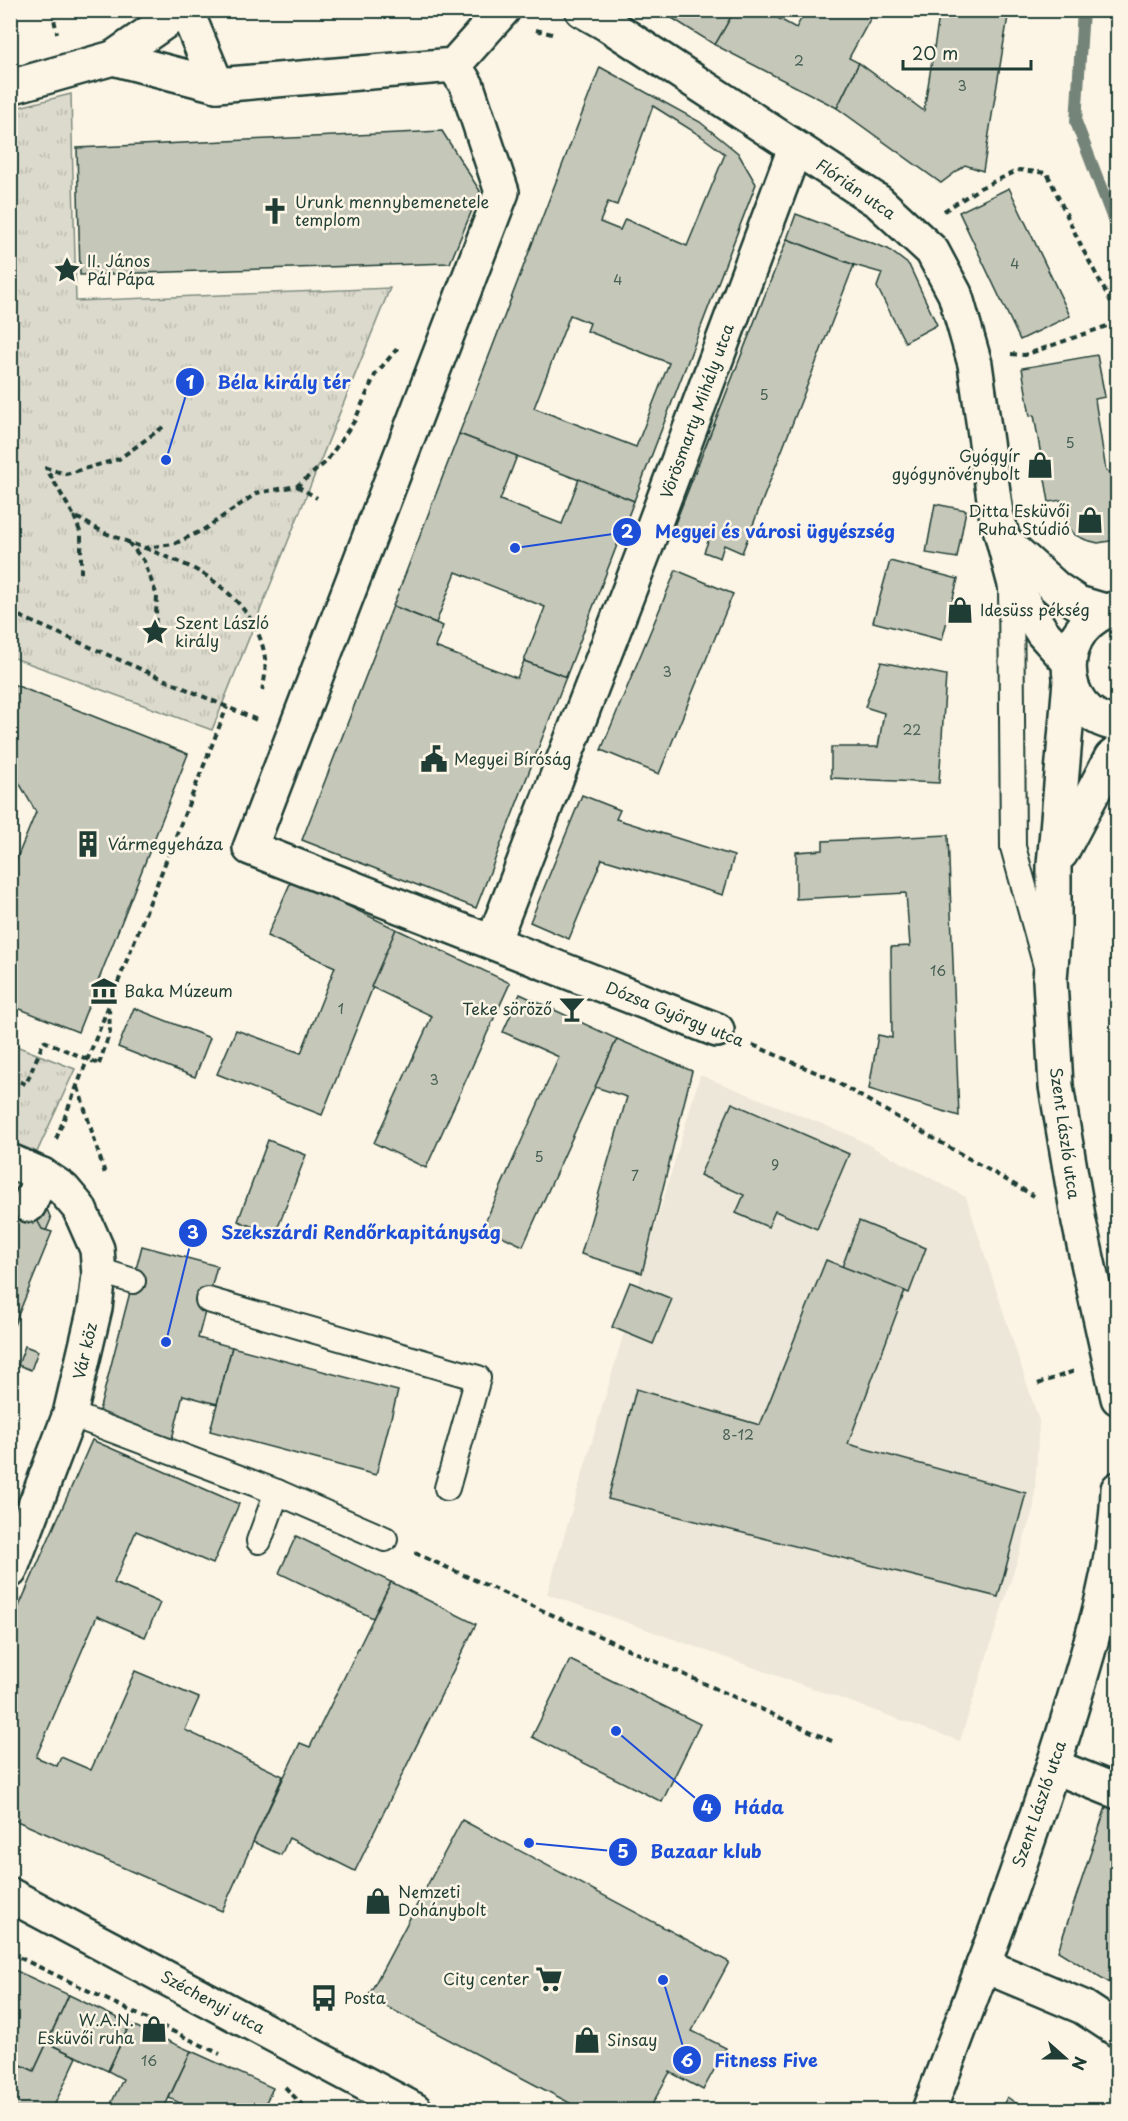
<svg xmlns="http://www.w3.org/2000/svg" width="1128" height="2121" font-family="'Playpen Sans',sans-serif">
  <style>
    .built { fill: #ece7d8 }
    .park { fill: url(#park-tufts); stroke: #7e8c80; stroke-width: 1.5 }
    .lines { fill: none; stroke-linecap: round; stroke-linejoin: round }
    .stream { stroke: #758479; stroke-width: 12 }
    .building { fill: #c5c7b9; stroke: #1f3d34; stroke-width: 1.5; fill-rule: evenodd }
    .lane-casing { stroke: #1f3d34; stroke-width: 28 }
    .street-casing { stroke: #1f3d34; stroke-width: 38 }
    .secondary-casing { stroke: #1f3d34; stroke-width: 38 }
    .path { stroke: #1f3d34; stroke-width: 4; stroke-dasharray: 6 4.5; stroke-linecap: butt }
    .lane { stroke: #fcf5e5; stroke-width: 24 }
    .street { stroke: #fcf5e5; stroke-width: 33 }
    .secondary { stroke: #fcf5e5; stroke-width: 33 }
    .path-bridge { stroke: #1f3d34; stroke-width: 4; stroke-dasharray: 6 4.5; stroke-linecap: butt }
    .labels { text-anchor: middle; stroke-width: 5; stroke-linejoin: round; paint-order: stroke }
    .number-label { font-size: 14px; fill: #486055 }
    .street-label { font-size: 16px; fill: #1f3d34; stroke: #fcf5e5 }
    .poi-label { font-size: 16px; fill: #1f3d34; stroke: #fcf5e5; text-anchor: start }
    .leader { fill: none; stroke: #1d4ed8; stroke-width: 2 }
    .callout-dot { fill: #1d4ed8; stroke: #fcf5e5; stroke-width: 2 }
    .mark-label { font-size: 18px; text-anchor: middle; font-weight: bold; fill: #fff }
    .callout-label { font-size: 18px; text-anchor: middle; font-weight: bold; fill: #1d4ed8; stroke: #fcf5e5; stroke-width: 5; stroke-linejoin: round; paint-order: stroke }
  </style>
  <defs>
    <pattern id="park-tufts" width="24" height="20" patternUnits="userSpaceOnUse" patternTransform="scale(1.5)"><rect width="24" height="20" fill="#dcdacc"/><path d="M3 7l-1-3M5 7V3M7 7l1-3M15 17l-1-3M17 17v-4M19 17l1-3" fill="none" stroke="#bcbcb0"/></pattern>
  </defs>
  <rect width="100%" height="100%" fill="#fcf5e5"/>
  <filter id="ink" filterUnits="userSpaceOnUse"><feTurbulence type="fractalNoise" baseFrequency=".0167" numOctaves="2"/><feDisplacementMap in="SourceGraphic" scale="12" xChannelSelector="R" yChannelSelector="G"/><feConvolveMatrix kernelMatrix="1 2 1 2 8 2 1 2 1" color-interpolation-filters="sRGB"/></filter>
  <g filter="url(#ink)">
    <path class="built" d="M700 1075 852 1136 966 1197 1039 1421 1034 1507 960 1741 547 1594Z"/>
    <g class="park">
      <path d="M71 94 76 301 390 288 212 730 11 657V643L18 623 10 620 11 109Z"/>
      <path d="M11 1044 75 1069 37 1152 11 1142Z"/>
    </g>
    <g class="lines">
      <path class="stream" d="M1083 10 1076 122 1118 232"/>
    </g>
    <g class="building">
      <path d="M659 10H735L715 45Z"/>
      <path d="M735 10H763L796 28 806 10H875L849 58 859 63 837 108 715 45Z"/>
      <path d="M940 10H1009L983 171 965 165 941 183 837 108 859 63 924 111Z"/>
      <path d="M600 67 700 122 738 153 756 184 634 501 459 434ZM653 106 701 136 725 154 687 246 625 219 620 230 600 222 608 202 617 205ZM570 315 590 323 587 331 669 363 636 447 534 408Z"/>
      <path d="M442 131 480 191 450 263 80 275 77 148Z"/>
      <path d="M1009 188 1070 316 1020 340 959 212Z"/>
      <path d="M796 214 888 249 909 265 937 325 905 342 877 287 882 273 854 265 787 239Z"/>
      <path d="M787 239 854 265 742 553 724 545 720 558 704 552 709 539 674 526Z"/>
      <path d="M1097 355 1105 397 1095 399 1106 471 1118 476V537L1110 541 1098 543 1086 540 1075 535 1067 525 1061 500 1049 502 1034 415 1030 416 1022 368Z"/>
      <path d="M459 434 517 456 500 500 562 524 579 479 634 501 566 677 524 661 545 607 456 572 436 623 393 606Z"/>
      <path d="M935 504 966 510 957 558 926 553Z"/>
      <path d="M890 561 958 579 942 640 873 622Z"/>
      <path d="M676 570 733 594 659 774 601 750Z"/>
      <path d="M393 606 443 626 435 647 517 678 524 661 566 677 476 908 302 840Z"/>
      <path d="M881 662 946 675 939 783 831 778V747H878L884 713 865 707Z"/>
      <path d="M10 683 188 754 78 1032 10 1005V875L36 812 10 767Z"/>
      <path d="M582 795 620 810 616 819 734 856 723 895 602 859 569 939 530 922Z"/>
      <path d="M948 835 959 1116 869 1089 878 1035 892 1038 891 947 910 946 906 893 796 899V852L823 850V841Z"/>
      <path d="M292 879 396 929 322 1115 217 1074 236 1030 301 1053 335 967 267 936Z"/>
      <path d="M396 929 510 983 426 1168 374 1143 432 1016 371 987Z"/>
      <path d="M520 994 617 1039 523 1246 483 1227 559 1057 503 1032Z"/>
      <path d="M134 1008 210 1038 195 1077 118 1047Z"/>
      <path d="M617 1039 692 1071 642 1273 581 1254 627 1097 595 1087Z"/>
      <path d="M732 1103 849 1154 817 1229 775 1211 768 1227 736 1213 744 1195 700 1175Z"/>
      <path d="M268 1140 306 1155 275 1235 238 1221Z"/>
      <path d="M10 1180 40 1192 51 1219 10 1315Z"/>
      <path d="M10 1196 29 1205 42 1229 52 1232 10 1335Z"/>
      <path d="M859 1221 926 1248 909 1293 842 1267Z"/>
      <path d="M142 1246 217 1266 198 1338 232 1347 217 1404 183 1395 172 1439 97 1419Z"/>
      <path d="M826 1260 905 1291 848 1444 1026 1493 998 1597 608 1499 636 1389 760 1425Z"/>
      <path d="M630 1282 672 1299 653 1344 612 1327Z"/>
      <path d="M25 1346 38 1351 31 1370 18 1365Z"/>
      <path d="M232 1347 398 1391 376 1475 210 1431Z"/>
      <path d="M92 1440 239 1504 213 1564 136 1531 114 1583 160 1603 145 1637 97 1616 36 1757 57 1766 61 1757 91 1770 135 1671 199 1698 185 1730 283 1776 222 1911 10 1818V1627Z"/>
      <path d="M296 1536 391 1582 373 1618 279 1573Z"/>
      <path d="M391 1582 476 1624 355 1871 289 1838 281 1855 253 1842 300 1743 310 1747Z"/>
      <path d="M570 1660 700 1724 662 1802 532 1737Z"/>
      <path d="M1108 1801 1118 1804V1988L1058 1951Z"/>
      <path d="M462 1820 729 1962 692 2031 726 2048 703 2090 670 2072 649 2110H583L368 1997Z"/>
      <path d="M10 1968 69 1995 34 2071 10 2060Z"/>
      <path d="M69 1995 130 2024 108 2071 47 2043Z"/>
      <path d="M130 2024 191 2051 163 2110H108L123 2079 108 2071Z"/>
      <path d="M47 2043 77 2057 52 2110H10V2060L34 2071Z"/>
      <path d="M191 2051 273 2088 262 2110H194L169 2098Z"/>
      <path d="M1007 2097 1026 2110H1001Z"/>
    </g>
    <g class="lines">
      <defs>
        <g id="lane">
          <path d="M1011 582 1013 847 1046 966"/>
          <path d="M98 1270 133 1281"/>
          <path d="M208 1300 478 1378 447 1488"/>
          <path d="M70 1414 277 1492 385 1539"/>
          <path d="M259 1541 277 1492"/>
        </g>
        <g id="street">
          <path d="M186 10 217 85"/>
          <path d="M582 10 607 24 879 202 932 251 955 294 975 364 996 513 1017 592 1042 632 1068 661"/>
          <path d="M113 58 217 85 454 65 503 10"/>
          <path d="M454 65 467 86 502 192 250 848 717 1030"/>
          <path d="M10 87 113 58 182 10"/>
          <path d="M1004 541 1057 589 1078 603 1105 611"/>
          <path d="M1118 608C1053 621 1053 715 1118 724"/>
          <path d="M1070 681 1054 865V927L1050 980 1056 1086 1079 1222 1118 1398"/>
          <path d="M1061 853 1111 758 1118 752"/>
          <path d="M493 942 647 544 795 148"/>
          <path d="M10 1161 42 1175 63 1189 79 1208 97 1249 99 1275 95 1308 70 1414 10 1571"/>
          <path d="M29 1205 42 1175"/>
          <path d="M1053 1766 1118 1792"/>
          <path d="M983 1965 1083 2007 1118 2030"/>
          <path d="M929 2110C978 1980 1028 1849 1069 1716 1091 1643 1116 1566 1118 1489"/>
        </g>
        <path id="secondary" d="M10 1895 415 2110"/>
      </defs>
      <use href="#lane" class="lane-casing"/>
      <use href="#street" class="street-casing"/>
      <use href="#secondary" class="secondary-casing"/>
      <g class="path">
        <path d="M52 10 57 33"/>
        <path d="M536 30 552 34"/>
        <path d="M944 211 980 188 1019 170 1047 173 1082 248 1118 315"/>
        <path d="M1011 354 1025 355 1118 322"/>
        <path d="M163 427 119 459 66 474 46 468 74 516 105 533 144 548 174 544 203 530 257 493 297 486 326 462 355 420 375 375 396 350 400 351"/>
        <path d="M297 486 317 498"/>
        <path d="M74 516 81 534V576"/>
        <path d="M128 542 144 561 157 596 155 632"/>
        <path d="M145 548C166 557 190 565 208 577 245 602 276 643 262 690"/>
        <path d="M10 612 257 720"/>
        <path d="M753 1045 829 1078 1034 1196"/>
        <path d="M99 1064 110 1032 109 1009"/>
        <path d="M10 1078 26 1084 44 1041 72 1053"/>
        <path d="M78 1087 106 1177"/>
        <path d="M56 1139 227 707"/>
        <path d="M1038 1384 1074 1371"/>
        <path d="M415 1553 834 1742"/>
        <path d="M10 1953 220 2054"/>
        <path d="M285 2087 307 2110"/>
      </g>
      <use href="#lane" class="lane"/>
      <use href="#street" class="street"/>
      <use href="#secondary" class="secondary"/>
      <path class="path-bridge" d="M72 1053 99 1064"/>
    </g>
  </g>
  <defs>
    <symbol id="church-bare" viewBox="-9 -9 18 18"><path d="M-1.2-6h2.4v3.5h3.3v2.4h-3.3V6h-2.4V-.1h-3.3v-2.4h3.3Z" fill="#1f3d34" stroke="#fcf5e5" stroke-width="2.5" paint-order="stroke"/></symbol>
    <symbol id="sight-bare" viewBox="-9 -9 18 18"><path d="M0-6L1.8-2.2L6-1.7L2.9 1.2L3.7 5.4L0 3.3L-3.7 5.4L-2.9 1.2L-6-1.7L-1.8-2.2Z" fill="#1f3d34" stroke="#fcf5e5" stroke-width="2.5" paint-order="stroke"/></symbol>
    <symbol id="shop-bare" viewBox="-9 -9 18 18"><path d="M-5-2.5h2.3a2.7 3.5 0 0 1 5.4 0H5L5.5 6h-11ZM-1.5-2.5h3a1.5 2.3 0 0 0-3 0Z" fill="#1f3d34" stroke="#fcf5e5" stroke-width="2.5" paint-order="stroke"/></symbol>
    <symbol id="civic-bare" viewBox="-9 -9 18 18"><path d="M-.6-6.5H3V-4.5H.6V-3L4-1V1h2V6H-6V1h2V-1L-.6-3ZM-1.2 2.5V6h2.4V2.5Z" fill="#1f3d34" stroke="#fcf5e5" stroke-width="2.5" paint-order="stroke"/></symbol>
    <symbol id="building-bare" viewBox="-9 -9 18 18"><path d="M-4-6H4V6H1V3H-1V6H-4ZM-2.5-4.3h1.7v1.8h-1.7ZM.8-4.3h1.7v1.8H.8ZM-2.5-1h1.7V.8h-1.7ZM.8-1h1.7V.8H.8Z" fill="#1f3d34" stroke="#fcf5e5" stroke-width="2.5" paint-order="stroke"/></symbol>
    <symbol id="museum-bare" viewBox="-9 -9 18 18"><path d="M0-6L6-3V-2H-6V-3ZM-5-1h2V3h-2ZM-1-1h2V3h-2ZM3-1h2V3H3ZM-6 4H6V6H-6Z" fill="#1f3d34" stroke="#fcf5e5" stroke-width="2.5" paint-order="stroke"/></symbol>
    <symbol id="bar-bare" viewBox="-9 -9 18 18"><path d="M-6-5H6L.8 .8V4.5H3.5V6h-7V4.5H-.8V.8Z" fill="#1f3d34" stroke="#fcf5e5" stroke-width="2.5" paint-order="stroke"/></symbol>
    <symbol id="supermarket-bare" viewBox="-9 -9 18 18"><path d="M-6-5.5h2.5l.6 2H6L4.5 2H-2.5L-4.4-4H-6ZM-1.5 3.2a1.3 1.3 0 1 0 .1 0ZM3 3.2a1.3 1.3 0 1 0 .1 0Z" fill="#1f3d34" stroke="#fcf5e5" stroke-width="2.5" paint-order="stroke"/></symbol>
    <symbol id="bus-bare" viewBox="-9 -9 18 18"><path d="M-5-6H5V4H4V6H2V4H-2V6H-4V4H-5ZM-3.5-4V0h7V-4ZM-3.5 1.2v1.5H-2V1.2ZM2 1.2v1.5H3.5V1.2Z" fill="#1f3d34" stroke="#fcf5e5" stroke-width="2.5" paint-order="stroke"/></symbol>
  </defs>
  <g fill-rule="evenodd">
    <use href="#church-bare" x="256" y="192" width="38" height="38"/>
    <use href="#sight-bare" x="48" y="251" width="38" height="38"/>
    <use href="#shop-bare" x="1021" y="446" width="38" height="38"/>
    <use href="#shop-bare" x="1071" y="501" width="38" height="38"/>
    <use href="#shop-bare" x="941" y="591" width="38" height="38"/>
    <use href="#sight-bare" x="136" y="613" width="38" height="38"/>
    <use href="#civic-bare" x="415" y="740" width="38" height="38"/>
    <use href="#building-bare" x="69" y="825" width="38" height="38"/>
    <use href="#museum-bare" x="85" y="972" width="38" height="38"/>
    <use href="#bar-bare" x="553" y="990" width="38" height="38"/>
    <use href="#shop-bare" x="359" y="1882" width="38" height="38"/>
    <use href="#supermarket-bare" x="530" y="1960" width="38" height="38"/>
    <use href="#bus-bare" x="305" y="1979" width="38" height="38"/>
    <use href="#shop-bare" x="135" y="2010" width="38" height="38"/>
    <use href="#shop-bare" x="568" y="2021" width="38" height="38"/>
  </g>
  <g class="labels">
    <g class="number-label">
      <text x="799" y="66">2</text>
      <text x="962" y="91">3</text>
      <text x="1015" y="269">4</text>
      <text x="618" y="285">4</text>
      <text x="764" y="400">5</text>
      <text x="1070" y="448">5</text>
      <text x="667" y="677">3</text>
      <text x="912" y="735">22</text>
      <text x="938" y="976">16</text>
      <text x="341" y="1014">1</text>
      <text x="434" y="1085">3</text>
      <text x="539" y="1162">5</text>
      <text x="775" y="1170">9</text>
      <text x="635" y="1181">7</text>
      <text x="738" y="1440">8-12</text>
      <text x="149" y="2066">16</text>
    </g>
    <g class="street-label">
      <text transform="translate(856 189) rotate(35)" y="6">Flórián utca</text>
      <text transform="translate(697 411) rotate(-70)" y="6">Vörösmarty Mihály utca</text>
      <text transform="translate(675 1014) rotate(22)" y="6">Dózsa György utca</text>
      <text transform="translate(1065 1133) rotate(82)" y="6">Szent László utca</text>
      <text transform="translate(85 1351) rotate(-77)" y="6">Vár köz</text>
      <text transform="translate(1039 1804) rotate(-71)" y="6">Szent László utca</text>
      <text transform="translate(213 2002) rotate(28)" y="6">Széchenyi utca</text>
    </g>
    <g class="poi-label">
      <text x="295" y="208">Urunk mennybemenetele<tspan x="295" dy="18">templom</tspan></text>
      <text x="87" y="267">II. János<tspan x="87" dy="18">Pál Pápa</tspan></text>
      <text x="1020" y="462" text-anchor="end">Gyógyír<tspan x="1020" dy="18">gyógynövénybolt</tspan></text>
      <text x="1070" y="517" text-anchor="end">Ditta Esküvői<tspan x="1070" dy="18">Ruha Stúdió</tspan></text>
      <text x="980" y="616">Idesüss pékség</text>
      <text x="175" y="629">Szent László<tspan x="175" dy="18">király</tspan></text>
      <text x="454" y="765">Megyei Bíróság</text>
      <text x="108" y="850">Vármegyeháza</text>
      <text x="124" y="997">Baka Múzeum</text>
      <text x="552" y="1015" text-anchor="end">Teke söröző</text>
      <text x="398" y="1898">Nemzeti<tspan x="398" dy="18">Dohánybolt</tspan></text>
      <text x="529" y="1985" text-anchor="end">City center</text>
      <text x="344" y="2004">Posta</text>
      <text x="134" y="2026" text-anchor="end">W.A.N.<tspan x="134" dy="18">Esküvői ruha</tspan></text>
      <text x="607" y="2046">Sinsay</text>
    </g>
  </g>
  <path class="leader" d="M166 460L190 382M515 548L627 532M166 1342L193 1233M616 1731L707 1808M529 1843L623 1852M663 1980L687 2060"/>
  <g class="callout-dot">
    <circle cx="166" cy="460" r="6"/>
    <circle cx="515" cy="548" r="6"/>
    <circle cx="166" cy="1342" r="6"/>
    <circle cx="616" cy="1731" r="6"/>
    <circle cx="529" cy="1843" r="6"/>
    <circle cx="663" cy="1980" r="6"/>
    <circle cx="190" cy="382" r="15"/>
    <circle cx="627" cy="532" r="15"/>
    <circle cx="193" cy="1233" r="15"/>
    <circle cx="707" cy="1808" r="15"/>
    <circle cx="623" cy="1852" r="15"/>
    <circle cx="687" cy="2060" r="15"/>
  </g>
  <g class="mark-label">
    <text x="190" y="389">1</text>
    <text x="627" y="538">2</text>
    <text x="193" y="1239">3</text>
    <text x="707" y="1814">4</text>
    <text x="623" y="1858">5</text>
    <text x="687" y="2067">6</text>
  </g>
  <g class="callout-label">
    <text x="284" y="389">Béla király tér</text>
    <text x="775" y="538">Megyei és városi ügyészség</text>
    <text x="361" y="1239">Szekszárdi Rendőrkapitányság</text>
    <text x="759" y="1814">Háda</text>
    <text x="706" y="1858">Bazaar klub</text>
    <text x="766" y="2067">Fitness Five</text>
  </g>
  <rect width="1128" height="2121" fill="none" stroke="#fcf5e5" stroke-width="36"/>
  <rect x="18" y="18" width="1092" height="2085" fill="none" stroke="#1f3d34" stroke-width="2" filter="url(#ink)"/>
  <g transform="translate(1065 2058) rotate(111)" stroke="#fcf5e5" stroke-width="4.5" paint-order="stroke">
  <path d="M0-4.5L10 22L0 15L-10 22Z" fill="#1f3d34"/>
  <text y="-9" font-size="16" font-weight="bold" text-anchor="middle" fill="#1f3d34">N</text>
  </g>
  <path d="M903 60v9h128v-9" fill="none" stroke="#1f3d34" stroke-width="3"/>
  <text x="912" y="60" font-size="18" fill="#1f3d34" stroke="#fcf5e5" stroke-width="4.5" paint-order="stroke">20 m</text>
</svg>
